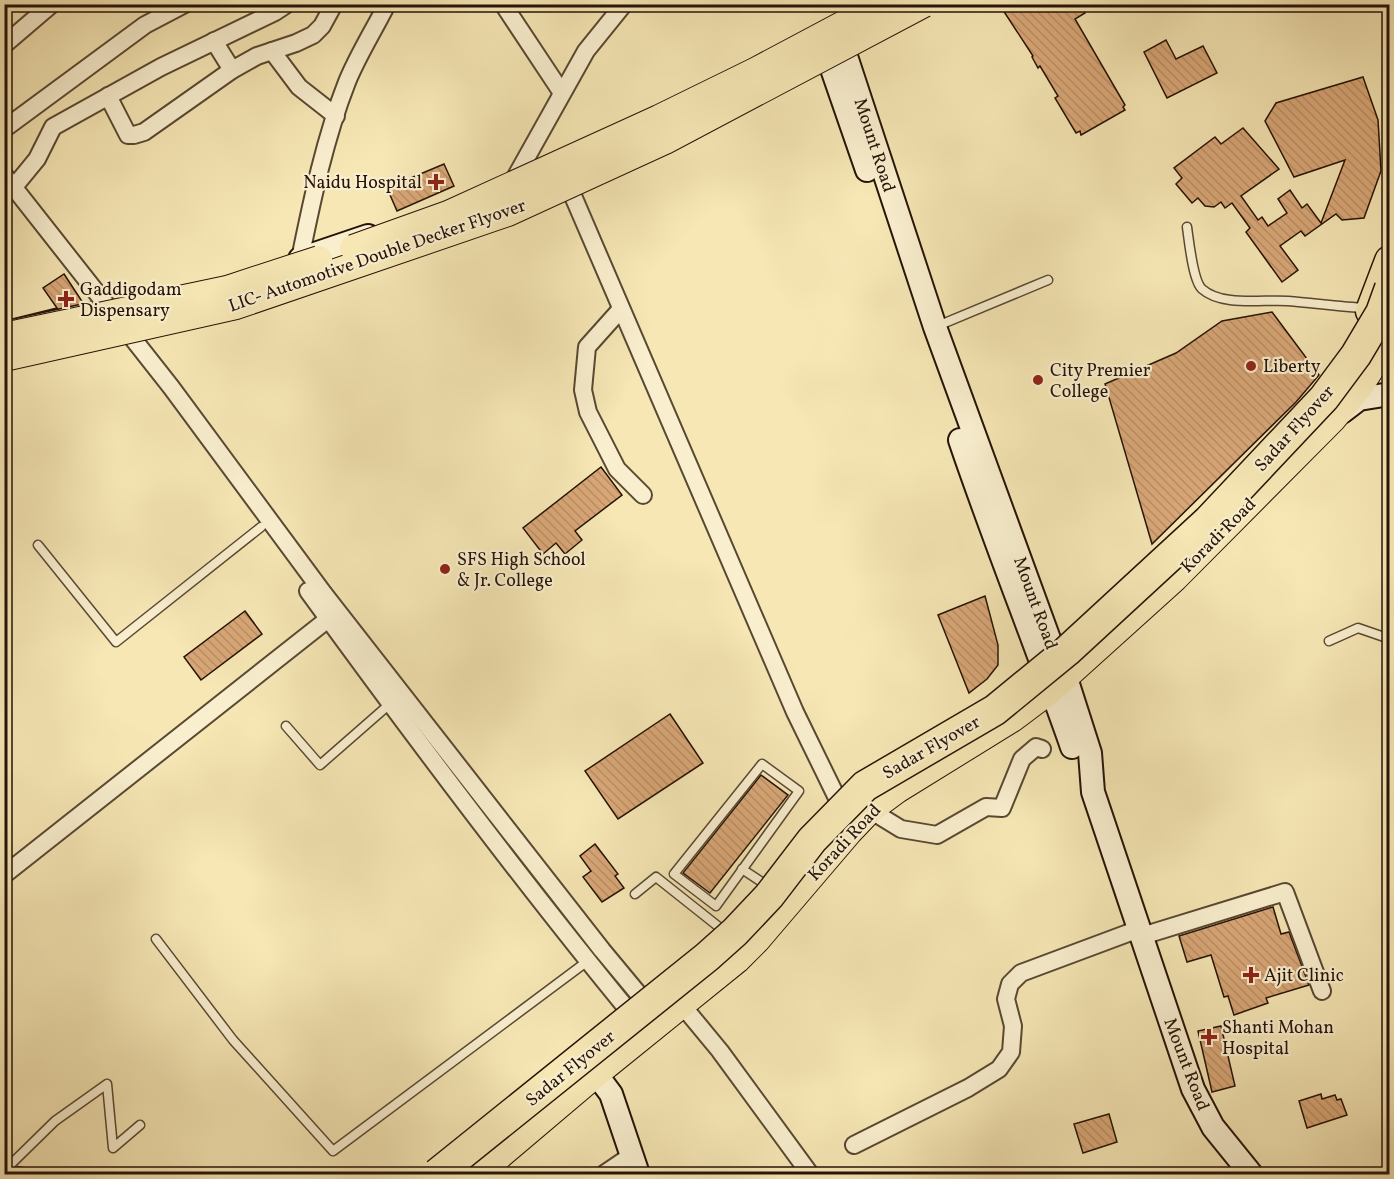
<svg xmlns="http://www.w3.org/2000/svg" width="1394" height="1179" font-family="Vollkorn,serif">
  <style>
    .building { fill: url(#building-back-hatch); stroke: #251307; stroke-width: 1.5 }
    .lines { fill: none; stroke-linecap: round; stroke-linejoin: round }
    .lane-casing { stroke: #594832; stroke-width: 11 }
    .street-casing { stroke: #594832; stroke-width: 20 }
    .secondary-casing { stroke: #251307; stroke-width: 26 }
    .primary-casing { stroke: #251307; stroke-width: 28 }
    .highway-casing { stroke: #251307; stroke-width: 33 }
    .lane { stroke: #f9efcf; stroke-width: 8 }
    .street { stroke: #f9efcf; stroke-width: 16 }
    .secondary { stroke: #f9efcf; stroke-width: 22 }
    .primary { stroke: #f6e7b5; stroke-width: 26 }
    .highway { stroke: #f6e7b5; stroke-width: 30 }
    .rail { stroke: #251307; stroke-width: 4.5; stroke-dasharray: 10 10; stroke-linecap: butt }
    .primary-bridge-casing { stroke: #251307; stroke-width: 28; stroke-linecap: butt }
    .highway-bridge-casing { stroke: #251307; stroke-width: 33; stroke-linecap: butt }
    .primary-bridge { stroke: #f6e7b5; stroke-width: 26 }
    .highway-bridge { stroke: #f6e7b5; stroke-width: 30 }
    .poi-dot { fill: #8f2418; stroke: #f9efcf; stroke-width: 2 }
    .labels { text-anchor: middle; stroke-width: 4.5; stroke-linejoin: round; paint-order: stroke }
    .street-label { font-size: 18px; fill: #251307; stroke: #f9efcf }
    .poi-label { font-size: 18px; fill: #251307; stroke: #f9efcf; text-anchor: start }
  </style>
  <defs>
    <pattern id="building-back-hatch" width="6" height="6" patternUnits="userSpaceOnUse" patternTransform="scale(1.5)"><rect width="6" height="6" fill="#d9a777"/><path d="M-1 5l2 2M0 0l6 6M5-1l2 2" fill="none" stroke="#ba8f65"/></pattern>
  </defs>
  <rect width="100%" height="100%" fill="#f6e7b5"/>
  <filter id="stains"><feTurbulence type="fractalNoise" baseFrequency=".00333" numOctaves="4"/><feColorMatrix values="0 0 0 0 .2 0 0 0 0 .09 0 0 0 0 .02 0 0 0 .5 -.17"/></filter>
  <radialGradient id="worn" r=".72"><stop offset=".6" stop-color="#630" stop-opacity="0"/><stop offset="1" stop-color="#630" stop-opacity=".3"/></radialGradient>
  <g class="building">
    <path d="M999 4H1080L1085 13 1075 19 1125 105 1123 107 1125 110 1081 135 1080 131 1076 133 1055 98 1058 96 1040 66 1038 68 1032 57 1033 56Z"/>
    <path d="M1166 40 1176 59 1203 46 1217 73 1167 98 1144 52Z"/>
    <path d="M1363 77 1378 120 1381 171 1364 218 1342 220 1336 214 1305 236 1301 231 1280 246 1298 270 1282 282 1246 232 1250 228 1232 203 1225 208 1221 202 1214 207 1205 206 1198 198 1192 203 1176 184 1182 178 1174 168 1215 137 1221 144 1243 128 1279 169 1241 196 1258 220 1262 217 1268 226 1287 213 1278 199 1290 190 1302 208 1307 204 1321 223 1345 160 1294 177 1265 121 1276 103Z"/>
    <path d="M444 164 454 186 397 211 387 188Z"/>
    <path d="M64 274 83 303 91 302 4 321 57 308 43 288Z"/>
    <path d="M1272 312 1319 375 1296 402 1152 544 1105 384 1176 353 1222 321Z"/>
    <path d="M601 467 622 495 575 531 582 540 565 554 556 543 543 554 523 528Z"/>
    <path d="M985 596 998 645V665L987 679 969 693 938 615Z"/>
    <path d="M245 611 262 634 201 680 184 657Z"/>
    <path d="M670 714 703 763 618 819 585 771Z"/>
    <path d="M761 775 788 795 710 893 683 873Z"/>
    <path d="M595 844 618 874 615 876 624 888 602 902 583 877 591 871 580 856Z"/>
    <path d="M1273 907 1281 934 1289 932 1309 985 1266 998 1268 1003 1234 1015 1228 996 1224 997 1211 955 1187 962 1179 936Z"/>
    <path d="M1221 1026 1235 1086 1212 1092 1198 1031Z"/>
    <path d="M1321 1094 1322 1099 1335 1095 1337 1100 1341 1099 1347 1115 1307 1128 1299 1101Z"/>
    <path d="M1109 1114 1117 1142 1083 1153 1074 1124Z"/>
  </g>
  <g class="lines">
    <defs>
      <g id="lane">
        <path d="M1187 227C1189 241 1193 281 1202 289 1222 307 1263 299 1288 301 1314 303 1340 307 1366 308"/>
        <path d="M935 327 1048 280"/>
        <path d="M38 545 116 642 261 527"/>
        <path d="M1329 641 1358 628 1390 639"/>
        <path d="M286 726 320 765 392 702"/>
        <path d="M762 764 799 791 716 906 674 874Z"/>
        <path d="M742 869 766 885"/>
        <path d="M635 894 656 877 724 931"/>
        <path d="M156 939 233 1040 333 1151 589 960"/>
        <path d="M31 1174 6 1169 55 1121 107 1084 113 1148 140 1125"/>
      </g>
      <g id="street">
        <path d="M503 4 562 93"/>
        <path d="M214 41 232 70"/>
        <path d="M4 45 52 4"/>
        <path d="M272 51 299 87 336 116"/>
        <path d="M108 96 128 135H134L144 132 232 70 257 56 296 43 313 35 322 26 334 4"/>
        <path d="M4 129 145 25 185 4"/>
        <path d="M4 175 171 387 324 594 602 950 651 1009"/>
        <path d="M515 178 586 51 624 4"/>
        <path d="M14 187 37 159 53 127 161 67 275 12 287 4"/>
        <path d="M570 189 795 712 838 800"/>
        <path d="M301 268 300 259C312 200 325 138 347 82 358 55 374 30 387 4"/>
        <path d="M621 309 587 347 583 390 588 412 617 469 643 495"/>
        <path d="M308 591C414 737 522 882 637 1021"/>
        <path d="M870 810 901 829 937 835 986 807 1002 808 1022 759 1036 747 1042 749"/>
        <path d="M4 875 337 612"/>
        <path d="M1142 936 1285 892 1322 991"/>
        <path d="M682 1005 720 1051 810 1174"/>
        <path d="M854 1145 968 1088 999 1069 1011 1052 1013 1026 1006 999 1010 984 1021 973 1139 929"/>
        <path d="M604 1174 632 1155"/>
      </g>
      <g id="secondary">
        <path d="M838 32 935 327 1053 650 1066 678 1090 753 1093 792 1193 1089 1213 1127 1251 1174"/>
        <path d="M822 40 867 170"/>
        <path d="M300 259 368 236"/>
        <path d="M1342 412 1359 399 1390 394"/>
        <path d="M960 440C995 543 1036 644 1072 747"/>
        <path d="M596 1074 611 1094 638 1174"/>
      </g>
      <path id="primary" d="M478 1174 596 1074 737 960 757 940 850 831 870 810 897 790 1012 719 1052 689 1175 578 1333 419 1360 386 1390 339"/>
      <path id="highway" d="M1371 311 1390 261"/>
    </defs>
    <use href="#lane" class="lane-casing"/>
    <use href="#street" class="street-casing"/>
    <use href="#secondary" class="secondary-casing"/>
    <use href="#primary" class="primary-casing"/>
    <use href="#highway" class="highway-casing"/>
    <use href="#lane" class="lane"/>
    <use href="#street" class="street"/>
    <use href="#secondary" class="secondary"/>
    <use href="#primary" class="primary"/>
    <use href="#highway" class="highway"/>
    <path class="rail" d="M4 354C40 347 76 341 111 333 251 301 391 258 524 202 658 144 787 74 916 4"/>
    <defs>
      <g id="primary-bridge">
        <path d="M353 248 448 214 659 118 755 71 881 4"/>
        <path d="M4 336 227 289 319 259"/>
        <path d="M4 358 236 306 508 213 665 141 924 4"/>
      </g>
      <path id="highway-bridge" d="M437 1174 707 957 735 932 769 896 812 840 865 786 995 710 1067 651 1208 521 1324 398 1356 355 1381 313 1390 288"/>
    </defs>
    <use href="#primary-bridge" class="primary-bridge-casing"/>
    <use href="#highway-bridge" class="highway-bridge-casing"/>
    <use href="#primary-bridge" class="primary-bridge"/>
    <use href="#highway-bridge" class="highway-bridge"/>
  </g>
  <g class="poi-dot">
    <path d="M433 173h6v6h6v6h-6v6h-6v-6h-6v-6h6z"/>
    <path d="M63 290h6v6h6v6h-6v6h-6v-6h-6v-6h6z"/>
    <circle cx="1251" cy="366" r="6"/>
    <circle cx="1038" cy="380" r="6"/>
    <circle cx="445" cy="569" r="6"/>
    <path d="M1248 966h6v6h6v6h-6v6h-6v-6h-6v-6h6z"/>
    <path d="M1206 1028h6v6h6v6h-6v6h-6v-6h-6v-6h6z"/>
  </g>
  <g class="labels">
    <g class="street-label">
      <text transform="translate(875 145) rotate(72)" y="6">Mount Road</text>
      <text transform="translate(377 255) rotate(-19)" y="6">LIC- Automotive Double Decker Flyover</text>
      <text transform="translate(1294 428) rotate(-48)" y="6">Sadar Flyover</text>
      <text transform="translate(1218 535) rotate(-45)" y="6">Koradi Road</text>
      <text transform="translate(1036 603) rotate(70)" y="6">Mount Road</text>
      <text transform="translate(931 747) rotate(-30)" y="6">Sadar Flyover</text>
      <text transform="translate(844 842) rotate(-47)" y="6">Koradi Road</text>
      <text transform="translate(1187 1064) rotate(69)" y="6">Mount Road</text>
      <text transform="translate(570 1068) rotate(-39)" y="6">Sadar Flyover</text>
    </g>
    <g class="poi-label">
      <text x="422" y="188" text-anchor="end">Naidu Hospital</text>
      <text x="80" y="295">Gaddigodam<tspan x="80" dy="21">Dispensary</tspan></text>
      <text x="1263" y="372">Liberty</text>
      <text x="1050" y="376">City Premier<tspan x="1050" dy="21">College</tspan></text>
      <text x="457" y="565">SFS High School<tspan x="457" dy="21">&amp; Jr. College</tspan></text>
      <text x="1264" y="981">Ajit Clinic</text>
      <text x="1222" y="1033">Shanti Mohan<tspan x="1222" dy="21">Hospital</tspan></text>
    </g>
  </g>
  <rect width="1394" height="1179" fill="none" stroke="#f6e7b5" stroke-width="24"/>
  <rect x="6" y="6" width="1382" height="1167" fill="none" stroke="#251307" stroke-width="3"/>
  <rect x="12" y="12" width="1370" height="1155" fill="none" stroke="#251307" stroke-width="1.5"/>
  <rect width="100%" height="100%" filter="url(#stains)"/>
  <rect width="100%" height="100%" fill="url(#worn)"/>
</svg>
